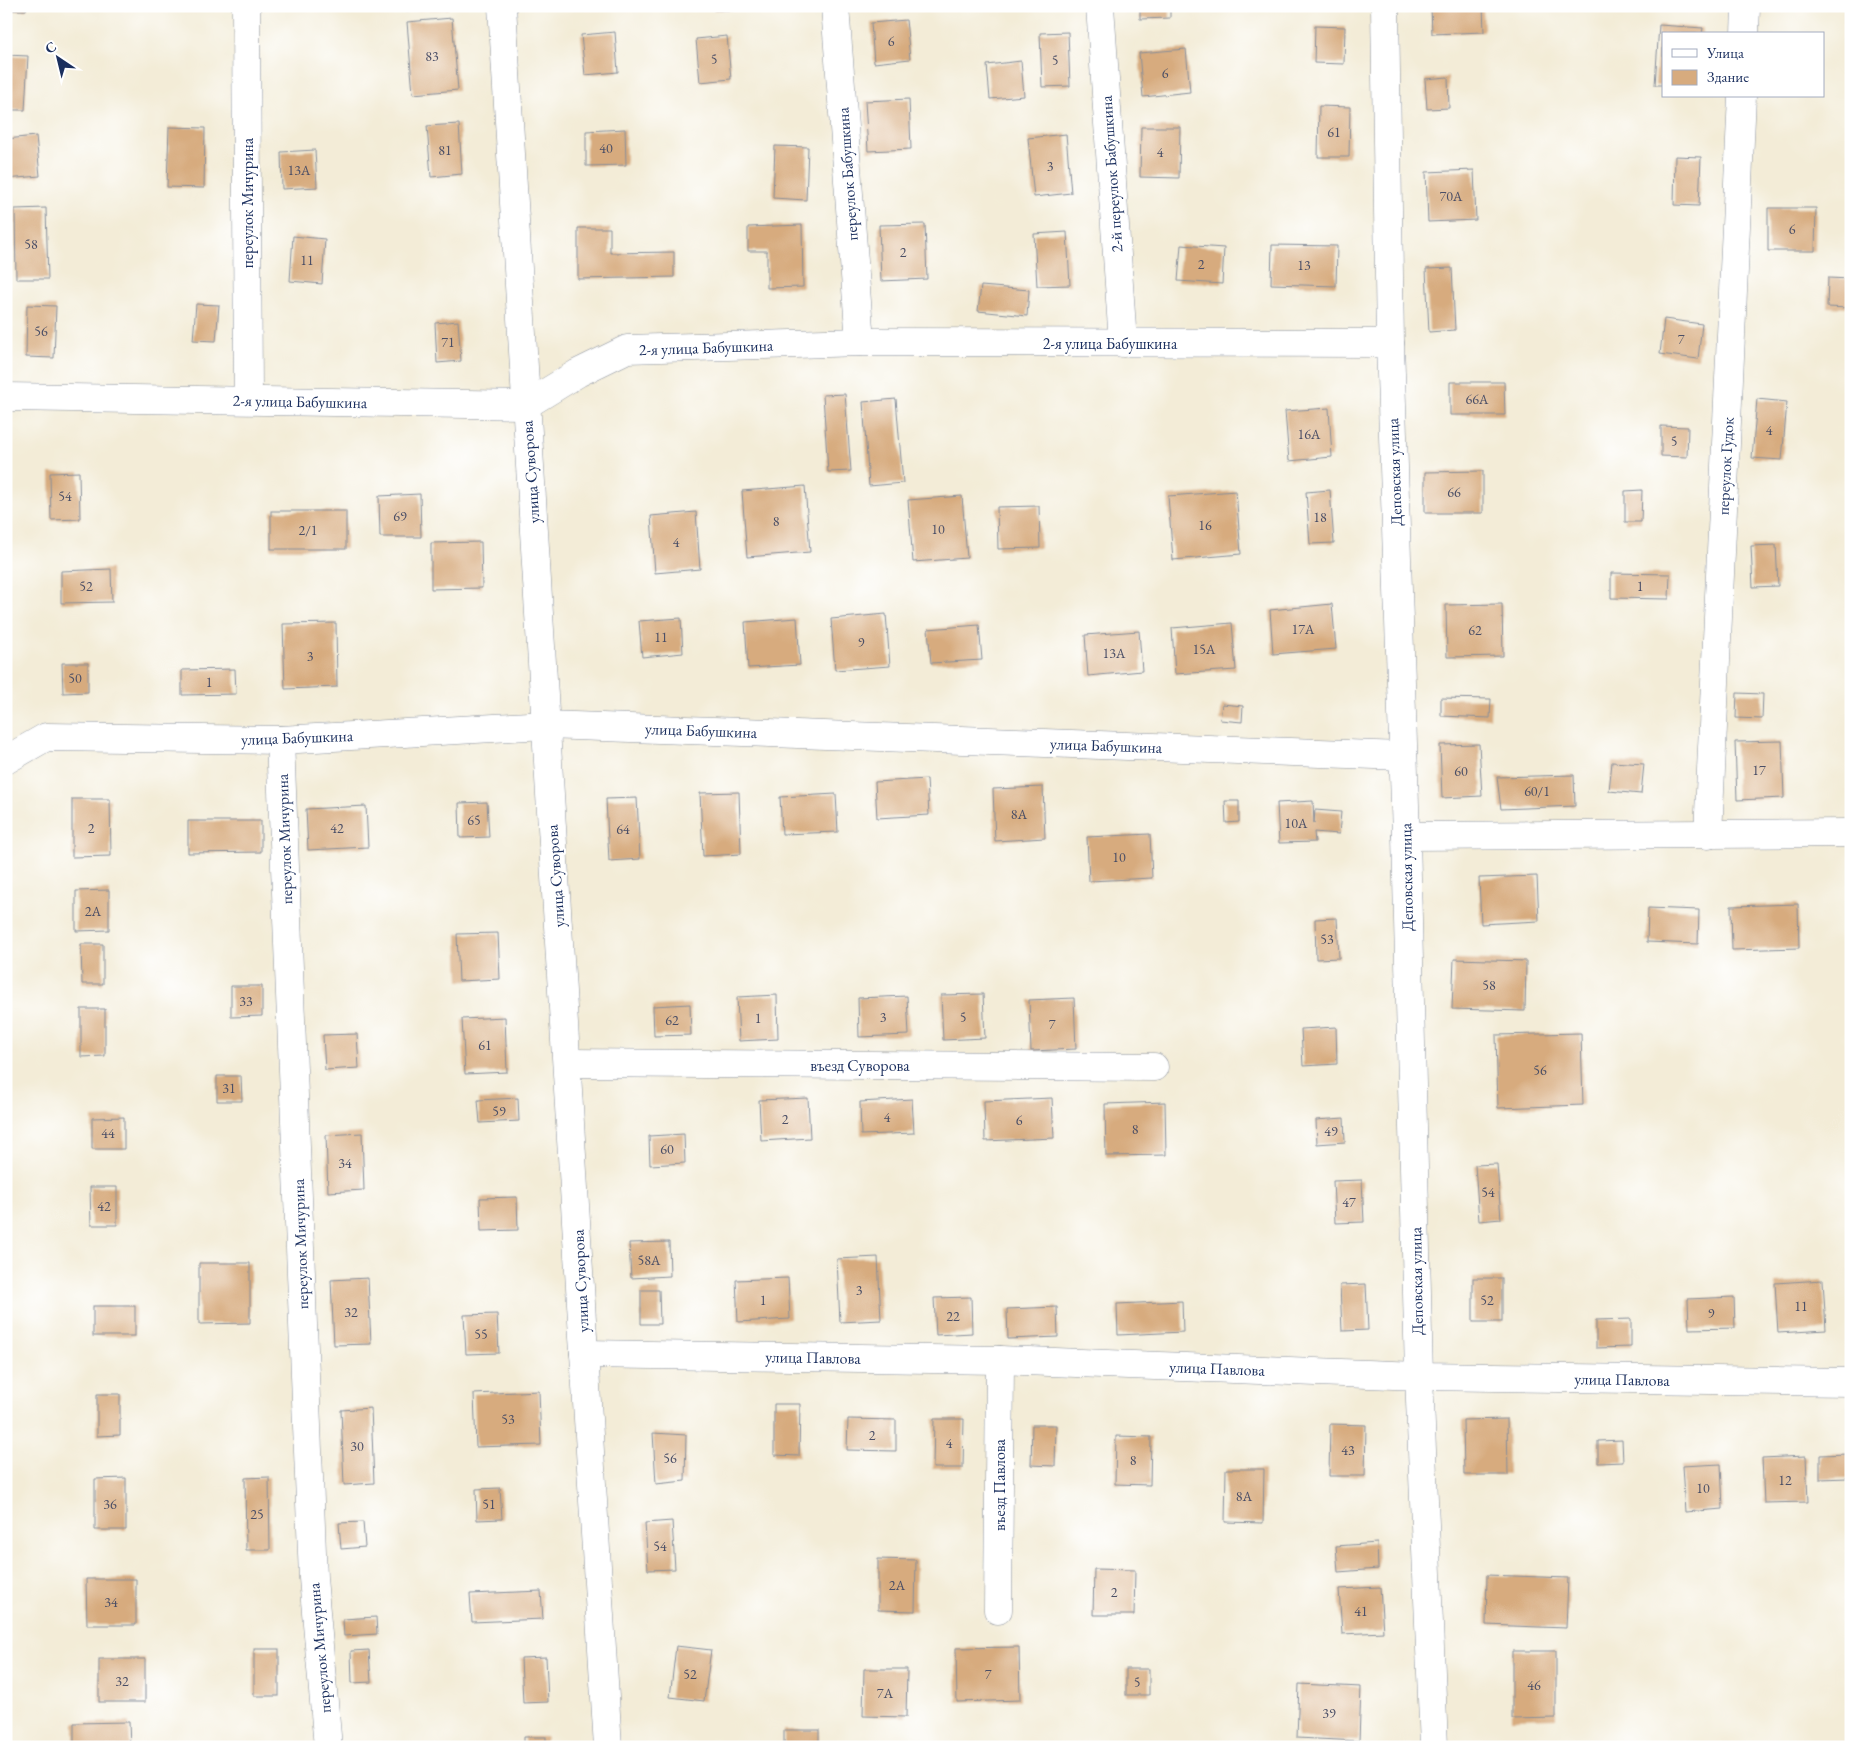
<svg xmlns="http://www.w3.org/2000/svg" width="1857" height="1753" font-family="'EB Garamond',serif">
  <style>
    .building { fill: #d7ab7e }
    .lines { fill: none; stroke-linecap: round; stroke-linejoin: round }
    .street-casing { stroke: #878e9a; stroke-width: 29 }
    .street { stroke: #fff; stroke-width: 28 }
    .labels { text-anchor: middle; stroke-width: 4; stroke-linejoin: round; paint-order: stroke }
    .number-label { font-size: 14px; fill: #4a4e66 }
    .street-label { font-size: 16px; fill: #1b2f5e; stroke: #fff }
  </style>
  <rect width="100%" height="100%" fill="#fff"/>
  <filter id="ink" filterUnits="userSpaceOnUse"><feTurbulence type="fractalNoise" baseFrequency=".02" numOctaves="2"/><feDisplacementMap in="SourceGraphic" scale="10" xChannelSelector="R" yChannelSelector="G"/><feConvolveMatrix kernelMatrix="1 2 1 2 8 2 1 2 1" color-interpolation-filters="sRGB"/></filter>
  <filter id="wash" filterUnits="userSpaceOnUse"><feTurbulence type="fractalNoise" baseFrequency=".0096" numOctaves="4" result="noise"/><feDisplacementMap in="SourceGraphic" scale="20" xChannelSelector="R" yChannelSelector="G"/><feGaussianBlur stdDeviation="1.12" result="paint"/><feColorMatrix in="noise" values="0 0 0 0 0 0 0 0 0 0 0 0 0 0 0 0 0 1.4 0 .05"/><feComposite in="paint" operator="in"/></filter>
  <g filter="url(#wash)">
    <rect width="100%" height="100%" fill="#f3ecd7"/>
    <g id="blocks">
      <g class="building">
        <path d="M6 6H27L26 10H6Z"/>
        <path d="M399 6H449V9L399 11Z"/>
        <rect x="714" y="6" width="32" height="4"/>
        <path d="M1140 6H1170V18L1140 19Z"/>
        <path d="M1431 6H1483L1484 32 1432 34Z"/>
        <path d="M452 18 458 90 413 94 407 22Z"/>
        <path d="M906 20 910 59 874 63 871 23Z"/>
        <path d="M1659 25 1703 28 1702 34H1663V85H1655Z"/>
        <path d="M1315 26 1345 27 1344 64 1314 63Z"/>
        <path d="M615 32 618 72 585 75 581 35Z"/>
        <path d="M1068 32 1070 86 1042 87 1040 33Z"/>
        <path d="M727 36 731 79 700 82 696 39Z"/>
        <path d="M1186 49 1190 92 1143 97 1139 53Z"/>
        <path d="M6 55 28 56 25 110H6Z"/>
        <path d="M1021 61 1024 96 990 99 987 65Z"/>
        <path d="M1448 77 1449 108 1427 109 1425 79Z"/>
        <path d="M909 99 911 149 868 151 865 101Z"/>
        <path d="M1319 106 1350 107 1349 157H1318Z"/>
        <path d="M459 124 462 174 431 177 427 126Z"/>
        <path d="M169 127 205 128 204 188 167 187Z"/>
        <path d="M1141 127H1180L1179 178 1140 177Z"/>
        <path d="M625 129 626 165 586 166V131Z"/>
        <path d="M1066 134 1071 193 1034 197 1028 138Z"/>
        <path d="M36 136 40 176 6 179V139Z"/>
        <path d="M775 146 808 147 806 200 773 198Z"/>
        <path d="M315 150 317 187 282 189 281 152Z"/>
        <path d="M1675 156 1701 157 1699 206 1674 205Z"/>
        <path d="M1474 170 1476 220 1428 222 1426 172Z"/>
        <path d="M46 208 48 279H16L15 209Z"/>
        <path d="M1768 208H1816L1815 251H1768Z"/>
        <path d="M925 224 927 279 881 281 879 225Z"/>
        <path d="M802 225 803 287 767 288V251H748V227Z"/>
        <path d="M578 228H610V253L674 252V277L578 279Z"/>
        <path d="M1067 232 1070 285 1037 286 1034 234Z"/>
        <path d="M293 236 325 239 322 284 290 281Z"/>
        <path d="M1181 245 1224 248 1222 284 1178 281Z"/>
        <path d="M1272 245 1337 246 1336 286 1271 284Z"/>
        <path d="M1452 268 1455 330 1429 332 1426 269Z"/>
        <path d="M1828 278 1851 279 1850 308 1827 307Z"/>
        <path d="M981 286 1029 290 1027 316 978 311Z"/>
        <path d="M196 304 219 305 216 341 193 340Z"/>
        <path d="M27 305 56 306 54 358 26 357Z"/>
        <path d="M1664 319 1702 324 1698 359 1660 354Z"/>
        <path d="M458 321 461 361 437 363 435 323Z"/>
        <path d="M1450 382H1504L1505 415H1450Z"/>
        <path d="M845 394 851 471 828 472 823 395Z"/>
        <path d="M896 399 903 483 869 486 863 402Z"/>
        <path d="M1757 399 1787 402 1782 460 1752 458Z"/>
        <path d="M1329 408 1332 457 1289 461 1285 411Z"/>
        <path d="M1661 426 1688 427 1687 457 1661 456Z"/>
        <path d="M1483 471V513H1425V472Z"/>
        <path d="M79 472 80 519 51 520 50 473Z"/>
        <path d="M805 486 810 552 747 557 742 491Z"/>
        <path d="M1330 490 1334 543 1310 544 1306 492Z"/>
        <path d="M1642 490 1641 522H1625V491Z"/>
        <path d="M1236 491 1241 554 1173 560 1168 496Z"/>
        <path d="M420 494 421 537H380L379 496Z"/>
        <path d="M962 496 967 558 913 562 908 500Z"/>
        <path d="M1039 506 1040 548 998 549 997 507Z"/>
        <rect x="271" y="511" width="75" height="38"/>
        <path d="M696 512 700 569 655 573 651 516Z"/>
        <path d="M481 542 482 588 431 589V543Z"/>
        <path d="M1776 545 1778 586 1753 587 1751 546Z"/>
        <path d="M111 569 112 602 61 603V571Z"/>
        <path d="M1611 573 1670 574 1669 599 1611 598Z"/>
        <path d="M1332 604 1336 649 1273 654 1270 610Z"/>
        <path d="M1502 604 1503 656 1447 657 1446 605Z"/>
        <path d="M886 614 890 666 835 670 831 619Z"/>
        <path d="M681 618 683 653 642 657 639 621Z"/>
        <path d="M797 618 800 665 748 668 745 622Z"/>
        <path d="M336 623 337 687 285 689 283 624Z"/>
        <path d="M1232 623 1236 670 1175 674 1172 628Z"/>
        <path d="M979 625 982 660 931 663 928 629Z"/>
        <path d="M1139 631 1142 671 1088 676 1085 635Z"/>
        <path d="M62 663H88V692L63 693Z"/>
        <path d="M235 669 236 694 182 695V670Z"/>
        <path d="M1737 693 1763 694 1762 719 1736 718Z"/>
        <path d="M1441 698 1491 699 1490 718 1441 716Z"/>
        <path d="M1222 704 1243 706 1242 722 1220 720Z"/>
        <path d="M1782 741 1784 798 1737 800 1735 742Z"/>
        <path d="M1479 744 1482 796 1442 798 1440 745Z"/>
        <path d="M1612 762 1644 764 1641 794 1609 791Z"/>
        <path d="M1574 775 1575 806 1501 809 1497 777Z"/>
        <path d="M927 779 929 815 877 818 875 782Z"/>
        <path d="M1043 787 1045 838 995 841 993 789Z"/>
        <path d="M739 792 741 854 703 856 700 793Z"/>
        <path d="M836 794 838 832 782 834 780 797Z"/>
        <path d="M637 798 640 859 609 861 606 799Z"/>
        <path d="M72 799H110L111 856 72 857Z"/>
        <path d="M1225 801H1239V822L1226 823Z"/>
        <path d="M1313 801 1314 823 1315 810 1341 812 1339 834 1314 832 1315 842 1279 843 1277 803Z"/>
        <path d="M487 802 489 837 460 838 459 803Z"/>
        <path d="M366 806 368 847 308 850 306 809Z"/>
        <path d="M188 821H261V852L188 853Z"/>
        <path d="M1150 834 1152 878 1089 881 1087 837Z"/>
        <path d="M1537 876 1539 921 1481 924 1479 878Z"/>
        <path d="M109 890V930L76 931V891Z"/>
        <path d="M1798 904 1799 948 1732 950 1731 906Z"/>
        <path d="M1648 908 1699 910 1698 944 1647 942Z"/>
        <path d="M1337 918 1339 958 1316 959 1315 919Z"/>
        <path d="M498 933 500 979 459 981 457 934Z"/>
        <path d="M81 944H103V984H82Z"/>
        <path d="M1454 959 1526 961 1525 1011 1452 1009Z"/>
        <path d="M231 986H262V1016L231 1017Z"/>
        <path d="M983 994 985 1038 943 1040 941 995Z"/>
        <path d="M777 995 778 1039 739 1041 737 997Z"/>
        <path d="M907 996 909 1035 859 1037 858 998Z"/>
        <path d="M1074 998 1076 1049 1031 1051 1029 1000Z"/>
        <path d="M690 1004 691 1035 654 1036 653 1006Z"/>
        <path d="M81 1009H105V1056L81 1057Z"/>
        <path d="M505 1017 507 1072 465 1074 462 1019Z"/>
        <path d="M1336 1027 1337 1064 1303 1066 1301 1029Z"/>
        <path d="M1581 1033 1583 1105 1498 1108 1496 1035Z"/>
        <path d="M357 1034 359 1068 325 1070 323 1035Z"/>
        <path d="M217 1076H241L242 1101H217Z"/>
        <path d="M518 1098 519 1121 480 1123 478 1100Z"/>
        <path d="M808 1098 810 1138 761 1141 759 1100Z"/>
        <path d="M1052 1098 1054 1138 985 1141 984 1101Z"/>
        <path d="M912 1099 914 1133 861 1135 860 1102Z"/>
        <path d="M1165 1102 1166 1155 1106 1156 1105 1104Z"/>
        <path d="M124 1117V1149H92V1118Z"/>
        <path d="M1344 1118 1345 1142 1317 1144 1316 1120Z"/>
        <path d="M362 1133 364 1190 328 1192 326 1135Z"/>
        <path d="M684 1134 685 1163 650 1165 649 1136Z"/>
        <path d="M1497 1164 1501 1219 1479 1221 1475 1165Z"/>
        <path d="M1362 1180 1364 1222 1335 1223 1333 1181Z"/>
        <path d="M90 1187H117V1225H91Z"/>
        <path d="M517 1197 518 1230 481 1231 480 1198Z"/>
        <path d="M669 1242 670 1276 631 1278 629 1243Z"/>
        <path d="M878 1257 881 1320 840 1322 837 1259Z"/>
        <path d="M199 1263H250V1323L199 1324Z"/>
        <path d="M368 1278 371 1344 334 1345 331 1280Z"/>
        <path d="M788 1278 790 1319 738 1322 736 1280Z"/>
        <rect x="1473" y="1278" width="29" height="44"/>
        <path d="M1823 1280 1826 1330 1778 1333 1775 1283Z"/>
        <path d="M1366 1284 1368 1330 1342 1331 1340 1285Z"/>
        <path d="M641 1290H659L660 1324H641Z"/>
        <path d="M971 1297 972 1333 936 1335 934 1298Z"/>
        <path d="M1734 1297 1735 1328 1689 1329 1688 1299Z"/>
        <path d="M1182 1301 1183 1332 1118 1335 1117 1304Z"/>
        <rect x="93" y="1306" width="42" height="30"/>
        <path d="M1057 1307 1058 1337 1008 1339 1007 1309Z"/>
        <path d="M497 1314 499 1353 466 1354 464 1315Z"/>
        <path d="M1631 1319V1347L1596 1348V1320Z"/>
        <path d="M539 1391 541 1445 476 1447 474 1394Z"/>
        <path d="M97 1394H120V1435L97 1436Z"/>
        <path d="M774 1404H800L799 1456 774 1455Z"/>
        <path d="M371 1408 374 1483 344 1485 341 1410Z"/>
        <path d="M848 1419 896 1420V1451L847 1450Z"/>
        <path d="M934 1419H964L963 1468H933Z"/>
        <path d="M1507 1419 1508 1475H1464L1463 1420Z"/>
        <path d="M1330 1424 1366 1425 1365 1476H1329Z"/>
        <path d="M1032 1425H1056L1055 1466 1031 1465Z"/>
        <path d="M653 1433 686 1435 685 1481 656 1484Z"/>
        <path d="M1116 1436 1151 1437 1150 1485 1115 1484Z"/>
        <path d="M1622 1440 1623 1462 1598 1463V1441Z"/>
        <path d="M1848 1454V1478L1820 1479V1455Z"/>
        <path d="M1806 1456 1808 1502 1764 1503 1762 1458Z"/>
        <path d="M1721 1464 1723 1509 1685 1512 1682 1466Z"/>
        <path d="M1226 1469H1264L1263 1523 1225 1522Z"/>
        <path d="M269 1477 270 1550H246L245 1478Z"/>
        <path d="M126 1478V1530H95V1479Z"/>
        <path d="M500 1488 502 1519 477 1520 476 1489Z"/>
        <path d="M672 1521 675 1569 648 1570 645 1523Z"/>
        <path d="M363 1522 365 1547 341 1549 339 1523Z"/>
        <path d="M1377 1543 1378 1569 1338 1572 1336 1546Z"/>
        <path d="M878 1559 916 1560 915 1611 878 1610Z"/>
        <path d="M1094 1569 1135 1570 1134 1615H1093Z"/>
        <path d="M1487 1575 1568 1578 1566 1628 1486 1625Z"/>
        <path d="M86 1579H136V1625H87Z"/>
        <path d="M1380 1587 1383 1632 1342 1634 1339 1589Z"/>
        <path d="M541 1591 543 1619 472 1622 470 1594Z"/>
        <path d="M376 1617 377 1634 344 1636 343 1619Z"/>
        <path d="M676 1646 711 1650 704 1701 670 1697Z"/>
        <path d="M1019 1647 1020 1700 957 1702 956 1648Z"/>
        <rect x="254" y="1649" width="25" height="47"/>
        <path d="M369 1650 371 1682 352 1683 351 1651Z"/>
        <path d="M1512 1651H1556V1718L1512 1719Z"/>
        <path d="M546 1657 548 1702 523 1703 521 1658Z"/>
        <rect x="99" y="1659" width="46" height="43"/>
        <path d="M864 1669H907L906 1717 863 1716Z"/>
        <rect x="1126" y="1669" width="23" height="26"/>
        <path d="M1299 1684 1361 1687 1359 1741 1297 1738Z"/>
        <path d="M129 1722 130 1747H74V1723Z"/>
        <rect x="784" y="1730" width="35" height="17"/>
        <rect x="524" y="1737" width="22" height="10"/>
      </g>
    </g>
  </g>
  <g filter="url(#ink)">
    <use href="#blocks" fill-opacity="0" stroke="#878e9a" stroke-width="1"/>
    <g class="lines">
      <defs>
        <g id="street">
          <path d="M246 6 248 400"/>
          <path d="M502 6 608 1747"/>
          <path d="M835 6 860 342"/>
          <path d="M1100 6 1123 343"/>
          <path d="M1385 6 1390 343 1406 836 1419 1376 1434 1747"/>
          <path d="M1745 34 1746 6"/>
          <path d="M6 397 526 405 578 373 627 349 860 342 1390 343"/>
          <path d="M280 740 313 1578 328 1747"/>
          <path d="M6 760 46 737 280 740 546 725 1403 756"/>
          <path d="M1708 835 1742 96"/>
          <path d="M1406 836 1851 833"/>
          <path d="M567 1063 1154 1067"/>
          <path d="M584 1354 1000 1360 1419 1376 1851 1382"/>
          <path d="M998 1610 1000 1360"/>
        </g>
      </defs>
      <use href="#street" class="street-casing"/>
      <use href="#street" class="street"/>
    </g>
  </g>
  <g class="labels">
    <g class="number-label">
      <text x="891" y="46">6</text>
      <text x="432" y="61">83</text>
      <text x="714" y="64">5</text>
      <text x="1055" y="65">5</text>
      <text x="1165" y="78">6</text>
      <text x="1334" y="137">61</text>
      <text x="606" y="153">40</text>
      <text x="445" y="155">81</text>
      <text x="1160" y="157">4</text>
      <text x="1050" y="171">3</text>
      <text x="299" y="175">13А</text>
      <text x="1451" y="201">70А</text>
      <text x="1792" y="234">6</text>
      <text x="31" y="249">58</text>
      <text x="903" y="257">2</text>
      <text x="307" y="265">11</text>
      <text x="1201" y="269">2</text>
      <text x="1304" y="270">13</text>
      <text x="41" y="336">56</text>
      <text x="1681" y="344">7</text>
      <text x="448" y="347">71</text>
      <text x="1477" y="404">66А</text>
      <text x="1769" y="435">4</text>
      <text x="1309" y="439">16А</text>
      <text x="1674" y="446">5</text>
      <text x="1454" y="497">66</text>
      <text x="65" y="501">54</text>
      <text x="400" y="521">69</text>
      <text x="1320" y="522">18</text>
      <text x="776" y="526">8</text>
      <text x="1205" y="530">16</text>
      <text x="938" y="534">10</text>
      <text x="308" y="535">2/1</text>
      <text x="676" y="547">4</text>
      <text x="86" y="591">52</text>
      <text x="1640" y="591">1</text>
      <text x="1303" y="634">17А</text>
      <text x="1475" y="635">62</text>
      <text x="661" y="642">11</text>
      <text x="861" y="647">9</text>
      <text x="1204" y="654">15А</text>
      <text x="1114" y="658">13А</text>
      <text x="310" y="661">3</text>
      <text x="75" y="683">50</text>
      <text x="209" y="687">1</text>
      <text x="1759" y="775">17</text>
      <text x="1461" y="776">60</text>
      <text x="1537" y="796">60/1</text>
      <text x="1019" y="819">8A</text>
      <text x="474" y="825">65</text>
      <text x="1296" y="828">10А</text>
      <text x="91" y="833">2</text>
      <text x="337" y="833">42</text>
      <text x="623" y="834">64</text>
      <text x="1119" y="862">10</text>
      <text x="93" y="916">2А</text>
      <text x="1327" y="944">53</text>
      <text x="1489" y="990">58</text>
      <text x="246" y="1006">33</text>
      <text x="883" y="1022">3</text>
      <text x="963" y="1022">5</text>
      <text x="758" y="1023">1</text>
      <text x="672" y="1025">62</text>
      <text x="1052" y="1029">7</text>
      <text x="485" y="1050">61</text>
      <text x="1540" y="1075">56</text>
      <text x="229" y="1093">31</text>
      <text x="499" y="1116">59</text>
      <text x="887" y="1122">4</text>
      <text x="785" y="1124">2</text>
      <text x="1019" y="1125">6</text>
      <text x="1135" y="1134">8</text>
      <text x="1331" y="1136">49</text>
      <text x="108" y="1138">44</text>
      <text x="667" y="1154">60</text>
      <text x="345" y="1168">34</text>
      <text x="1488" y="1197">54</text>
      <text x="1349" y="1207">47</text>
      <text x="104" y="1211">42</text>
      <text x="649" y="1265">58А</text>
      <text x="859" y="1295">3</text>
      <text x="763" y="1305">1</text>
      <text x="1487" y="1305">52</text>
      <text x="1801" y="1311">11</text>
      <text x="351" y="1317">32</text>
      <text x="1711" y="1318">9</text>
      <text x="953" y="1321">22</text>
      <text x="481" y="1339">55</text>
      <text x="508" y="1424">53</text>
      <text x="872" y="1440">2</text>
      <text x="949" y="1448">4</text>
      <text x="357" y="1451">30</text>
      <text x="1348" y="1455">43</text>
      <text x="670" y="1463">56</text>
      <text x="1133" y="1465">8</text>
      <text x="1785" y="1485">12</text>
      <text x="1703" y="1493">10</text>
      <text x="1244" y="1501">8A</text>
      <text x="110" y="1509">36</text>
      <text x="489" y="1509">51</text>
      <text x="257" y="1519">25</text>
      <text x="660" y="1551">54</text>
      <text x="897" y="1590">2А</text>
      <text x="1114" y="1597">2</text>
      <text x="111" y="1607">34</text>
      <text x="1361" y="1616">41</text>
      <text x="690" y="1679">52</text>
      <text x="988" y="1679">7</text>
      <text x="122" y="1686">32</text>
      <text x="1137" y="1687">5</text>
      <text x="1534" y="1690">46</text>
      <text x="885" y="1698">7А</text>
      <text x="1329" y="1718">39</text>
    </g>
    <g class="street-label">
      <text transform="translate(847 174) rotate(-94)" y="6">переулок Бабушкина</text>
      <text transform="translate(1111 174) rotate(-94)" y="6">2-й переулок Бабушкина</text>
      <text transform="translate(247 203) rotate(-90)" y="6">переулок Мичурина</text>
      <text x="1110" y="349">2-я улица Бабушкина</text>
      <text transform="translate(706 347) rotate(-2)" y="6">2-я улица Бабушкина</text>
      <text transform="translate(300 401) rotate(1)" y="6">2-я улица Бабушкина</text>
      <text transform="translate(1725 466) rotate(-87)" y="6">переулок Гудок</text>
      <text transform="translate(530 472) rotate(-94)" y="6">улица Суворова</text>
      <text transform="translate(1394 472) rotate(-92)" y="6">Деповская улица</text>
      <text transform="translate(701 730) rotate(2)" y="6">улица Бабушкина</text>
      <text transform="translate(297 737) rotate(-2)" y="6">улица Бабушкина</text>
      <text transform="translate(1106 745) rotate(2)" y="6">улица Бабушкина</text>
      <text transform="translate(284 839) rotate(-92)" y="6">переулок Мичурина</text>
      <text transform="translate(555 876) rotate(-94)" y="6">улица Суворова</text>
      <text transform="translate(1406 877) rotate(-91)" y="6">Деповская улица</text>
      <text x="860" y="1071">въезд Суворова</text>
      <text transform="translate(300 1244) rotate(-92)" y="6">переулок Мичурина</text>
      <text transform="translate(580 1281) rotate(-93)" y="6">улица Суворова</text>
      <text transform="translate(1416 1281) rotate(-91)" y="6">Деповская улица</text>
      <text transform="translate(813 1357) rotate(1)" y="6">улица Павлова</text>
      <text transform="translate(1217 1368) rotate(2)" y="6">улица Павлова</text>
      <text transform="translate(1622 1379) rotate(1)" y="6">улица Павлова</text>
      <text transform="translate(999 1485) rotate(-90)" y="6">въезд Павлова</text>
      <text transform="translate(319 1648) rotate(-95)" y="6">переулок Мичурина</text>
    </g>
  </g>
  <rect width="1857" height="1753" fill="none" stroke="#fff" stroke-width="25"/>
  <rect x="1662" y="32" width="162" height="65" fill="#ffffff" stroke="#a4acbf"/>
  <rect x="1672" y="49" width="25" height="8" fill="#ffffff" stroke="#a4acbf"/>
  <text x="1707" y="58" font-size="15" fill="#1b2f5e">Улица</text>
  <rect x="1672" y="70" width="25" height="15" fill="#d7ab7e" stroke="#a4acbf"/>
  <text x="1707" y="82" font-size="15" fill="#1b2f5e">Здание</text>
  <g transform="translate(58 58) rotate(325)" stroke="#ffffff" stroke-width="4" paint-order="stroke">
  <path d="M0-4L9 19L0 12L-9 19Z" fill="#1b2f5e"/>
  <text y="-8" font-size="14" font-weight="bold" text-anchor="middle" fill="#1b2f5e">С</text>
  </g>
</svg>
